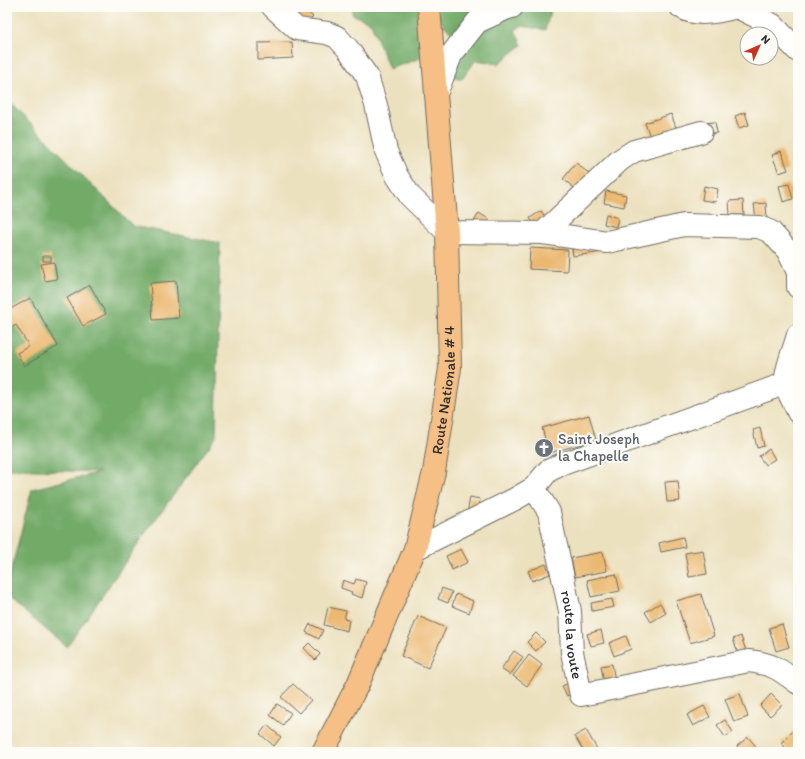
<svg xmlns="http://www.w3.org/2000/svg" width="805" height="759" font-family="Itim,sans-serif">
  <style>
    .forest { fill: #72aa68; stroke: #4e6a4a }
    .building { fill: #ebb870 }
    .lines { fill: none; stroke-linecap: round; stroke-linejoin: round }
    .minor-casing { stroke: #6f6b5f; stroke-width: 24 }
    .major-casing { stroke: #6f6b5f; stroke-width: 24 }
    .minor { stroke: #fff; stroke-width: 22 }
    .major { stroke: #f5bf86; stroke-width: 22 }
    .labels { text-anchor: middle; stroke-width: 4; stroke-linejoin: round; paint-order: stroke }
    .street-label { font-size: 15px; fill: #2b2b2b; stroke: #fdfcf7 }
    .worship-label { font-size: 15px; fill: #5b616d; stroke: #fdfcf7; text-anchor: start }
  </style>
  <rect width="100%" height="100%" fill="#fdfcf7"/>
  <filter id="ink" filterUnits="userSpaceOnUse"><feTurbulence type="fractalNoise" baseFrequency=".025" numOctaves="2"/><feDisplacementMap in="SourceGraphic" scale="8" xChannelSelector="R" yChannelSelector="G"/><feConvolveMatrix kernelMatrix="1 2 1 2 8 2 1 2 1" color-interpolation-filters="sRGB"/></filter>
  <filter id="wash" filterUnits="userSpaceOnUse"><feTurbulence type="fractalNoise" baseFrequency=".012" numOctaves="4" result="noise"/><feDisplacementMap in="SourceGraphic" scale="16" xChannelSelector="R" yChannelSelector="G"/><feGaussianBlur stdDeviation="0.9" result="paint"/><feColorMatrix in="noise" values="0 0 0 0 0 0 0 0 0 0 0 0 0 0 0 0 0 1.4 0 .05"/><feComposite in="paint" operator="in"/></filter>
  <g filter="url(#wash)">
    <rect width="100%" height="100%" fill="#ece1bf"/>
    <g class="forest">
      <path d="M353 7H418L422 27 421 58 389 69 371 23 352 14Z"/>
      <path d="M438 7H552L545 30 522 26 515 30 522 45 498 64 476 60 462 79 446 75 456 38 439 20Z"/>
      <path d="M7 100 133 226 220 243 216 437 144 535 67 647 7 597V586L32 489 100 472 7 469Z"/>
    </g>
    <g id="blocks">
      <g class="building">
        <path d="M280 7H302L313 17 302 28Z"/>
        <path d="M292 42 293 58 258 60V43Z"/>
        <path d="M745 112 749 125 739 128 735 116Z"/>
        <path d="M671 114 677 130 651 139 645 123Z"/>
        <path d="M715 122 717 133 704 134 703 123Z"/>
        <path d="M781 151 788 170 779 173 772 155Z"/>
        <path d="M576 163 592 176 579 192 563 179Z"/>
        <path d="M789 184 793 199 783 202 779 186Z"/>
        <path d="M704 186 718 189 716 202 702 200Z"/>
        <path d="M606 191 626 195 624 207 604 203Z"/>
        <path d="M743 200 744 215H730L729 201Z"/>
        <path d="M766 203 767 219 756 220 754 204Z"/>
        <path d="M541 211 546 218 535 226 530 218Z"/>
        <path d="M479 213 490 220 484 229 473 223Z"/>
        <path d="M606 214 618 218 616 227 604 224Z"/>
        <path d="M530 248 568 250 567 271 529 269Z"/>
        <path d="M572 248 604 252 573 256Z"/>
        <rect x="43" y="256" width="8" height="5"/>
        <path d="M54 262 57 279 45 281 41 264Z"/>
        <path d="M176 281 179 318 153 320 150 283Z"/>
        <path d="M90 285 106 314 83 326 67 298Z"/>
        <path d="M30 298 58 346 24 366 17 353 29 346 16 325 8 330 7 328V311Z"/>
        <path d="M589 415 596 440 549 453 542 428Z"/>
        <path d="M760 428 764 446 757 448 753 430Z"/>
        <path d="M769 449 775 459 765 465 759 456Z"/>
        <path d="M678 481 680 501 667 502 665 482Z"/>
        <path d="M470 497 480 499 477 516 467 514Z"/>
        <path d="M683 537 685 547 661 552 659 543Z"/>
        <path d="M461 549 468 562 452 570 446 556Z"/>
        <path d="M703 550 707 574 689 577 685 553Z"/>
        <path d="M603 552 607 571 575 577 571 558Z"/>
        <path d="M546 564 550 574 532 581 528 571Z"/>
        <path d="M616 574 620 591 591 597 587 580Z"/>
        <path d="M356 579 366 582 362 598 351 594 352 592 341 588 343 580 354 584Z"/>
        <path d="M442 588 452 592 448 603 438 599Z"/>
        <path d="M456 594 473 601 469 613 452 606Z"/>
        <path d="M701 594 714 636 690 643 676 601Z"/>
        <path d="M612 599 614 607 592 611 591 603Z"/>
        <path d="M660 603 666 613 651 622 645 612Z"/>
        <path d="M328 607 346 611 344 619 349 620 347 631 324 625Z"/>
        <path d="M418 616 446 628 428 668 401 656Z"/>
        <path d="M310 624 323 630 319 639 306 632Z"/>
        <path d="M782 624 789 647 776 651 769 628Z"/>
        <path d="M601 630 604 643 591 646 587 634Z"/>
        <path d="M536 633 545 642 536 651 527 642Z"/>
        <path d="M626 636 631 649 614 656 609 643Z"/>
        <path d="M741 636 746 651 738 654 733 639Z"/>
        <path d="M309 643 320 654 315 660 304 648Z"/>
        <path d="M514 651 523 657 510 675 501 669Z"/>
        <path d="M529 655 542 665 527 686 513 676Z"/>
        <path d="M612 664 615 681 604 683 601 666Z"/>
        <path d="M293 684 311 700 299 713 281 697Z"/>
        <path d="M567 684 572 694 567 696 562 686Z"/>
        <path d="M740 694 748 717 734 722 725 699Z"/>
        <path d="M771 694 782 705 770 716 760 706Z"/>
        <path d="M277 704 291 713 283 725 270 715Z"/>
        <path d="M704 706 710 717 693 726 687 715Z"/>
        <path d="M725 720 733 732 725 737 717 725Z"/>
        <path d="M267 725 281 737 274 746 260 734Z"/>
        <path d="M795 729 798 732V752H790L781 743Z"/>
        <path d="M586 730 597 749 592 752H584L575 736Z"/>
        <path d="M748 737 759 750 757 752H742L737 746Z"/>
      </g>
    </g>
  </g>
  <g filter="url(#ink)">
    <use href="#blocks" fill-opacity="0" stroke="#6f6b5f" stroke-width="1"/>
    <g class="lines">
      <defs>
        <g id="minor">
          <path d="M273 7 297 29 327 33 337 37 348 49 367 76 376 105 386 151 397 176 410 196 447 232 543 233 607 242 684 225 759 227 771 232 788 251 798 272V287"/>
          <path d="M681 7C697 18 720 11 738 7"/>
          <path d="M737 7 773 25 798 51"/>
          <path d="M436 94 451 55 477 22 505 9 512 7"/>
          <path d="M543 233 620 160 634 151 701 132"/>
          <path d="M798 335C795 347 784 373 786 384 787 392 795 404 798 412"/>
          <path d="M534 488 548 471 560 465 798 379"/>
          <path id="s1" d="M415 549 515 499 534 488 549 512 570 611 572 652 581 695 749 661C773 664 779 669 798 683"/>
        </g>
        <g id="major">
          <path id="s2" d="M323 752 358 684 415 549 434 472 450 368 447 232 429 7"/>
        </g>
      </defs>
      <use href="#minor" class="minor-casing"/>
      <use href="#major" class="major-casing"/>
      <use href="#minor" class="minor"/>
      <use href="#major" class="major"/>
    </g>
  </g>
  <defs>
    <symbol id="church-disc" viewBox="-11 -11 22 22"><circle r="9.5" fill="#6b7280" stroke="#fdfcf7"/><path d="M-1.2-6h2.4v3.5h3.3v2.4h-3.3V6h-2.4V-.1h-3.3v-2.4h3.3Z" fill="#fff"/></symbol>
  </defs>
  <g fill-rule="evenodd">
    <use href="#church-disc" x="533" y="437" width="22" height="22"/>
  </g>
  <g class="labels">
    <g class="street-label">
      <text dy="5" stroke="none"><textPath href="#s2" startOffset="385">Route Nationale # 4</textPath></text>
      <text dy="5" stroke="none"><textPath href="#s1" startOffset="287">route la voute</textPath></text>
    </g>
    <g class="worship-label">
      <text x="558" y="444">Saint Joseph<tspan x="558" dy="17">la Chapelle</tspan></text>
    </g>
  </g>
  <rect width="805" height="759" fill="none" stroke="#fdfcf7" stroke-width="24"/>
  <g transform="translate(759 46) rotate(45)"><circle r="19" fill="#fdfcf7" stroke="#a9a8a5"/>
  <path d="M0-3L7 15L0 10L-7 15Z" fill="#c8321e"/>
  <text y="-6" font-size="11" font-weight="bold" text-anchor="middle" fill="#2b2b2b">N</text>
  </g>
</svg>
